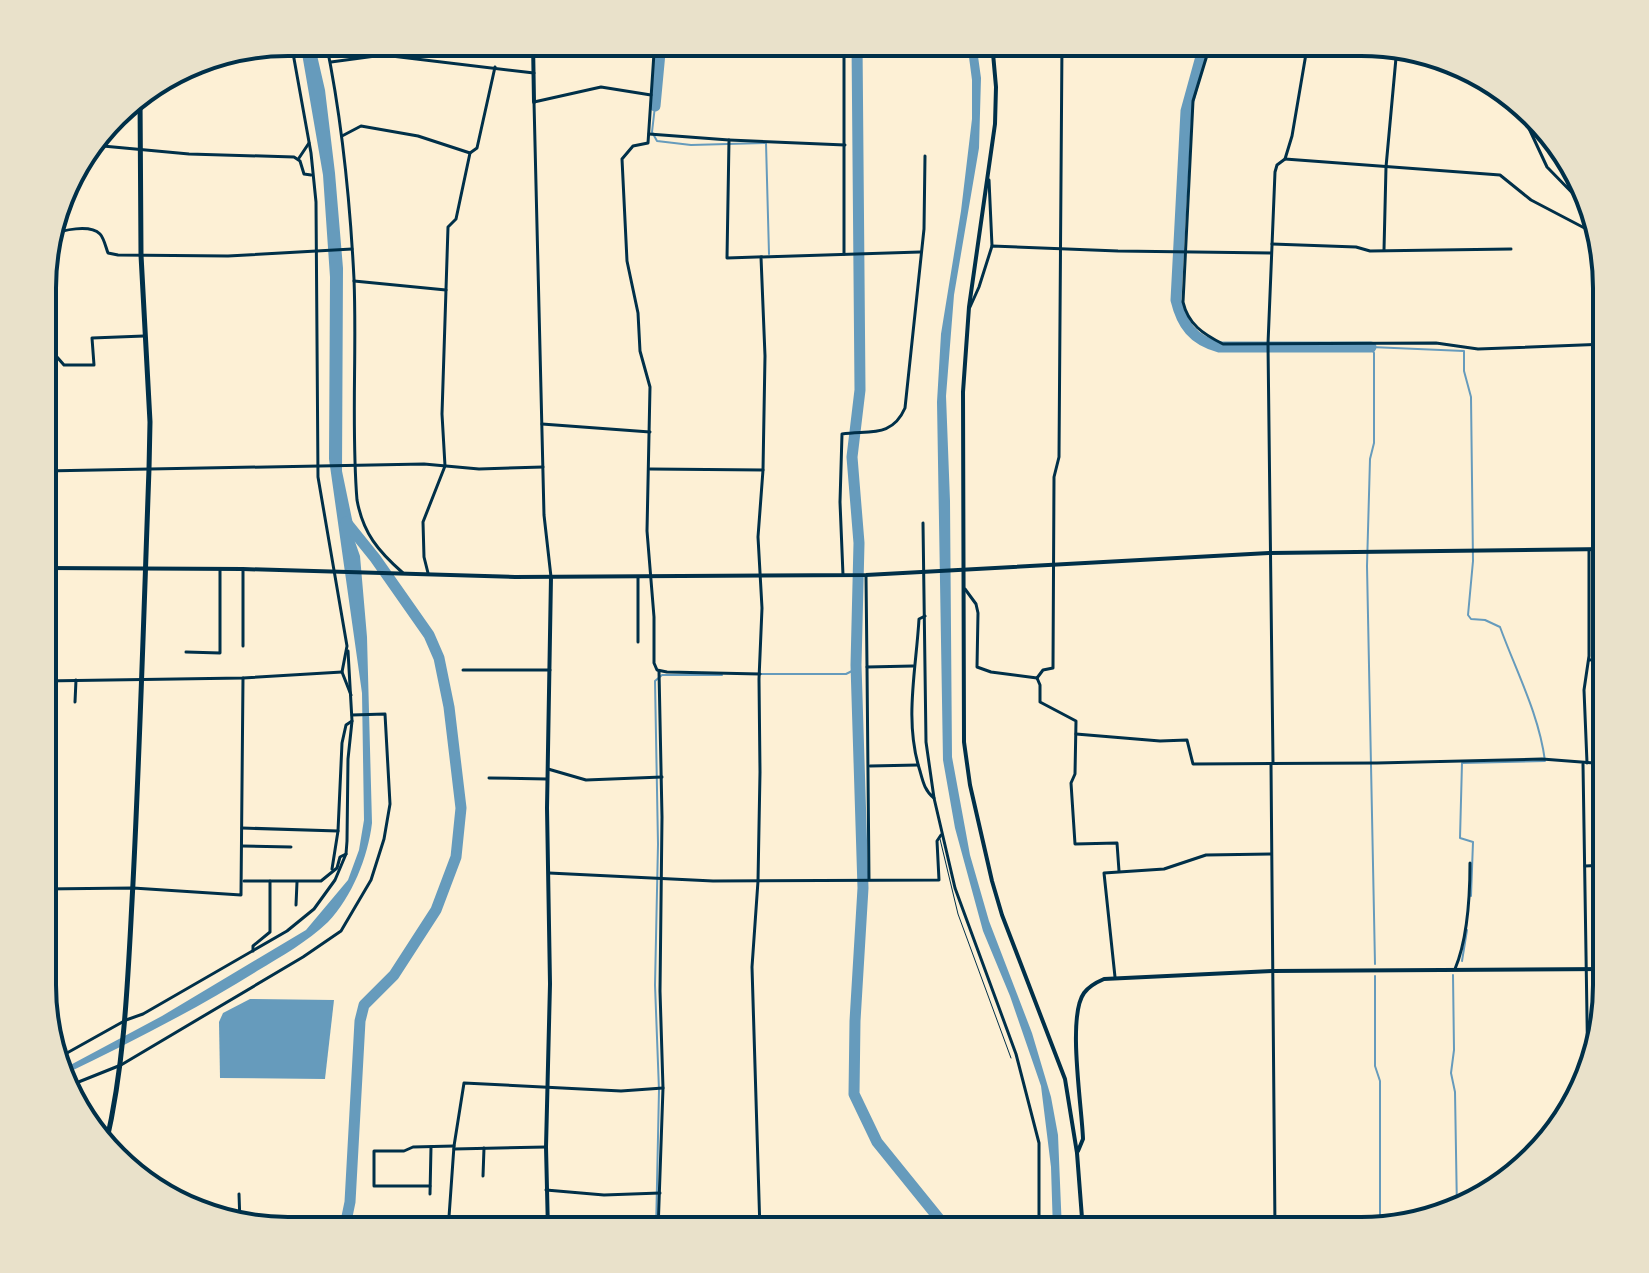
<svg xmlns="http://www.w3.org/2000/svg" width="1649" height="1273" font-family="'Source Sans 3',sans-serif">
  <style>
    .water { fill: #669bbc }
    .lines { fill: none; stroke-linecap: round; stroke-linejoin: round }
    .stream { stroke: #669bbc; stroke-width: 2 }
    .river { stroke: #669bbc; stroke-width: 11 }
    .service { stroke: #003049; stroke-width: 1 }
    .minor { stroke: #003049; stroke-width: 3 }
    .tertiary { stroke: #003049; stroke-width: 4 }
    .secondary { stroke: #003049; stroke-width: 4 }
    .primary { stroke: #003049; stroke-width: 5 }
    .rim { fill: none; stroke: #003049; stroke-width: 4 }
  </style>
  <rect width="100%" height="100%" fill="#fdf0d5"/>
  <g class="water">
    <path d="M300 42H314L325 90 335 173 343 268 342 471 353 524V536L360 556 367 637 372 823C368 857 352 897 328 922 307 942 282 956 257 971 195 1010 129 1043 63 1075L61 1070 162 1016 306 930 348 880 359 850 364 820 362 693 329 459 330 277 323 175Z"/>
    <path d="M967 42H976L981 78 979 148 954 295 946 396 950 501 952 757 970 855 989 921 1032 1033 1051 1097 1058 1135 1062 1231H1053L1051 1167 1041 1086 1010 996 983 931 955 828 943 760 937 402 941 334 961 211 972 119V80Z"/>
    <path d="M250 999 334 1000 325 1079 220 1078 219 1022 223 1013Z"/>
  </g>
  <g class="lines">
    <g class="stream">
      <path d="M655 106 652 132 657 141 691 145 766 143 769 254"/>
      <path d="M760 674H846L852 671 856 665"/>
      <path d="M1462 961 1467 930"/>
      <path d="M1375 964 1367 566 1370 459 1374 443V353L1371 347 1464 351V371L1471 397 1473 561 1468 615 1471 619 1485 620 1500 627C1516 671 1539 714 1545 761L1462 763 1460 838 1473 842 1471 896"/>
      <path d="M1453 975 1454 1050 1451 1073 1455 1092 1457 1211"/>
      <path d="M1375 976V1066L1380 1081V1227"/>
      <path d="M656 1231 659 1090 655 985 658 844 655 681 662 675H722"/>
    </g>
    <g class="river">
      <path d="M665 42 706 49 747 50 753 42"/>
      <path d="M857 42 860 390 852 457 859 543 856 665 863 888 855 1021 854 1094 877 1142 949 1231"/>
      <path d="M1205 42 1186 111 1176 300C1182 325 1193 340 1219 347H1371"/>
      <path d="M655 106 661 42"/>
      <path d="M344 1231 350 1202 360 1021 364 1005 394 975 436 910 456 857 461 808 449 707 439 658 429 635 375 558 346 522"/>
    </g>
    <path class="service" d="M940 839 958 914 1011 1058"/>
    <g class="minor">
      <path d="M291 42 311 153 316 202 318 477 347 646 342 672 351 695"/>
      <path d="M326 42C342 120 350 200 354 279 357 353 351 427 357 500 363 533 378 551 403 573"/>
      <path d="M653 42 654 53 648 143 633 146 622 159 627 261 638 313 640 351 650 387 647 531 654 617V663L657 670 667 672 760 674"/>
      <path d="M685 42 778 51 844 49"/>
      <path d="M1211 42 1193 101 1183 302C1188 324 1203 334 1223 344L1436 343 1478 349 1607 344"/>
      <path d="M331 62 383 55 534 73"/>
      <path d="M1521 102 1526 122 1547 167 1589 210"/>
      <path d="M649 134 729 140 727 258 920 252"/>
      <path d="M342 136 361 126 418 136 470 153"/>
      <path d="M729 140 845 145"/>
      <path d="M92 145 189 154 294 157 300 161 304 174 311 175"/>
      <path d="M299 158 309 143"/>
      <path d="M1285 159 1500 175 1531 200 1594 233"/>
      <path d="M989 180 992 246"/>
      <path d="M51 235C62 230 90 224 100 234 104 238 106 248 108 253L118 255 228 256 352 249"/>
      <path d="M1272 244 1356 247 1370 251 1511 249"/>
      <path d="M1384 250 1386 167 1397 47"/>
      <path d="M844 254V42"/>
      <path d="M354 281 446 290"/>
      <path d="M970 307 979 287 992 246 1118 251 1271 253"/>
      <path d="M44 358 57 357 64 365H94L92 338 144 336"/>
      <path d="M542 424 650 432"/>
      <path d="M650 469 763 470"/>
      <path d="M44 471 424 464 479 469 543 467"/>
      <path d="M923 523 926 742 934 798 955 888 1016 1054 1039 1143V1231"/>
      <path d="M428 573 424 557 423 522 445 466 442 414 448 227 456 219 470 153 477 148 495 67"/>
      <path d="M843 575 840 502 842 434C869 430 892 438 905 408L924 229 925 156"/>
      <path d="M866 576 867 667 913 666"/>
      <path d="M551 577 544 515 534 102 601 87 651 95"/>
      <path d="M965 589 976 604 978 613 977 667 991 672 1037 678"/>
      <path d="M925 616 919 619C916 671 904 721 920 771 923 782 925 791 934 798"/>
      <path d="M638 642V578"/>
      <path d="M243 646V570"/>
      <path d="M186 652 220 653V569"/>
      <path d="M1589 660 1607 659"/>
      <path d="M867 667 869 879"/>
      <path d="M463 670H550"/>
      <path d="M1037 678 1043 670 1053 668 1054 477 1059 457 1062 42"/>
      <path d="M1037 678 1040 685V702L1076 721 1075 774 1071 783 1075 844 1117 843 1119 871"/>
      <path d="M43 681 243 678 342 672"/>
      <path d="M75 702 76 680"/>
      <path d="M1076 734 1160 741 1187 740 1193 764 1377 763 1542 759 1607 764"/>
      <path d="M1273 763 1268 344 1275 172 1277 165 1285 159 1292 136 1308 42"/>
      <path d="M1587 763 1584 690 1589 656V550"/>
      <path d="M1271 764 1275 1231"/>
      <path d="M1583 764 1588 1080"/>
      <path d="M870 766 918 765"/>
      <path d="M548 769 586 780 662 777"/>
      <path d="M489 778 547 779"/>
      <path d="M242 828 338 831"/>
      <path d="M242 846 291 847"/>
      <path d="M1585 866 1607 865"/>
      <path d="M332 869 338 831 342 743 346 725 352 721"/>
      <path d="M549 873 713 881 939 880 937 841 941 835"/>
      <path d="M244 881H321L337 868 340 857 346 854"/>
      <path d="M43 889 133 888 241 895 243 678"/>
      <path d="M296 905 297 882"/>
      <path d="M253 951V946L270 932V881"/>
      <path d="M1455 969C1468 938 1470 897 1470 863"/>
      <path d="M1115 977 1104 873 1164 869 1206 855 1271 854"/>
      <path d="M58 1058 126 1020 143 1014 287 931 314 909 335 880 346 854 347 841 348 759 352 721 348 651"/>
      <path d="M66 1087 121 1065 303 957 341 931 371 880 384 839 390 804 385 714 352 715"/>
      <path d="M454 1149 546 1147"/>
      <path d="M483 1176 484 1148"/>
      <path d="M430 1186H374V1151H404L413 1147 454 1146"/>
      <path d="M546 1190 604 1195 660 1193"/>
      <path d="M239 1194 240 1223"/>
      <path d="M430 1194 431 1147"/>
      <path d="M448 1231 454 1146 464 1083 621 1091 663 1088"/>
      <path d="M658 1231 663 1088 660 991 662 817 659 671"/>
      <path d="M760 1231 752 967 758 881 760 772 759 679 762 608 758 537 763 470 765 356 761 257"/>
    </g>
    <g class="tertiary">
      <path d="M533 42 534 102"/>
      <path d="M44 568 243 569 515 577 866 575 1269 553 1607 549"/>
      <path d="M548 1231 546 1147 550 984 547 808 551 577"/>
    </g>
    <g class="secondary">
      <path d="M992 42 996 87 995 124 969 307 963 392 964 742 970 785 992 881 1002 915 1065 1079 1077 1153 1083 1231"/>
      <path d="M1078 1151 1083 1139C1082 1107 1067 1016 1084 993 1089 986 1097 982 1104 979L1272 971 1606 969"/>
    </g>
    <path class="primary" d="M106 1144C126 1057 128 971 133 883 140 745 144 607 149 469L150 422 141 255 140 95"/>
  </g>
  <path d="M0 0H1649V1273H0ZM288 56H1361A232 232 0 0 1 1593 288V985A232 232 0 0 1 1361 1217H288A232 232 0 0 1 56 985V288A232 232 0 0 1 288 56Z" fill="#e9e1ca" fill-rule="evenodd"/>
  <path class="rim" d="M288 56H1361A232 232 0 0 1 1593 288V985A232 232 0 0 1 1361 1217H288A232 232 0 0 1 56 985V288A232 232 0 0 1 288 56Z"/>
</svg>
